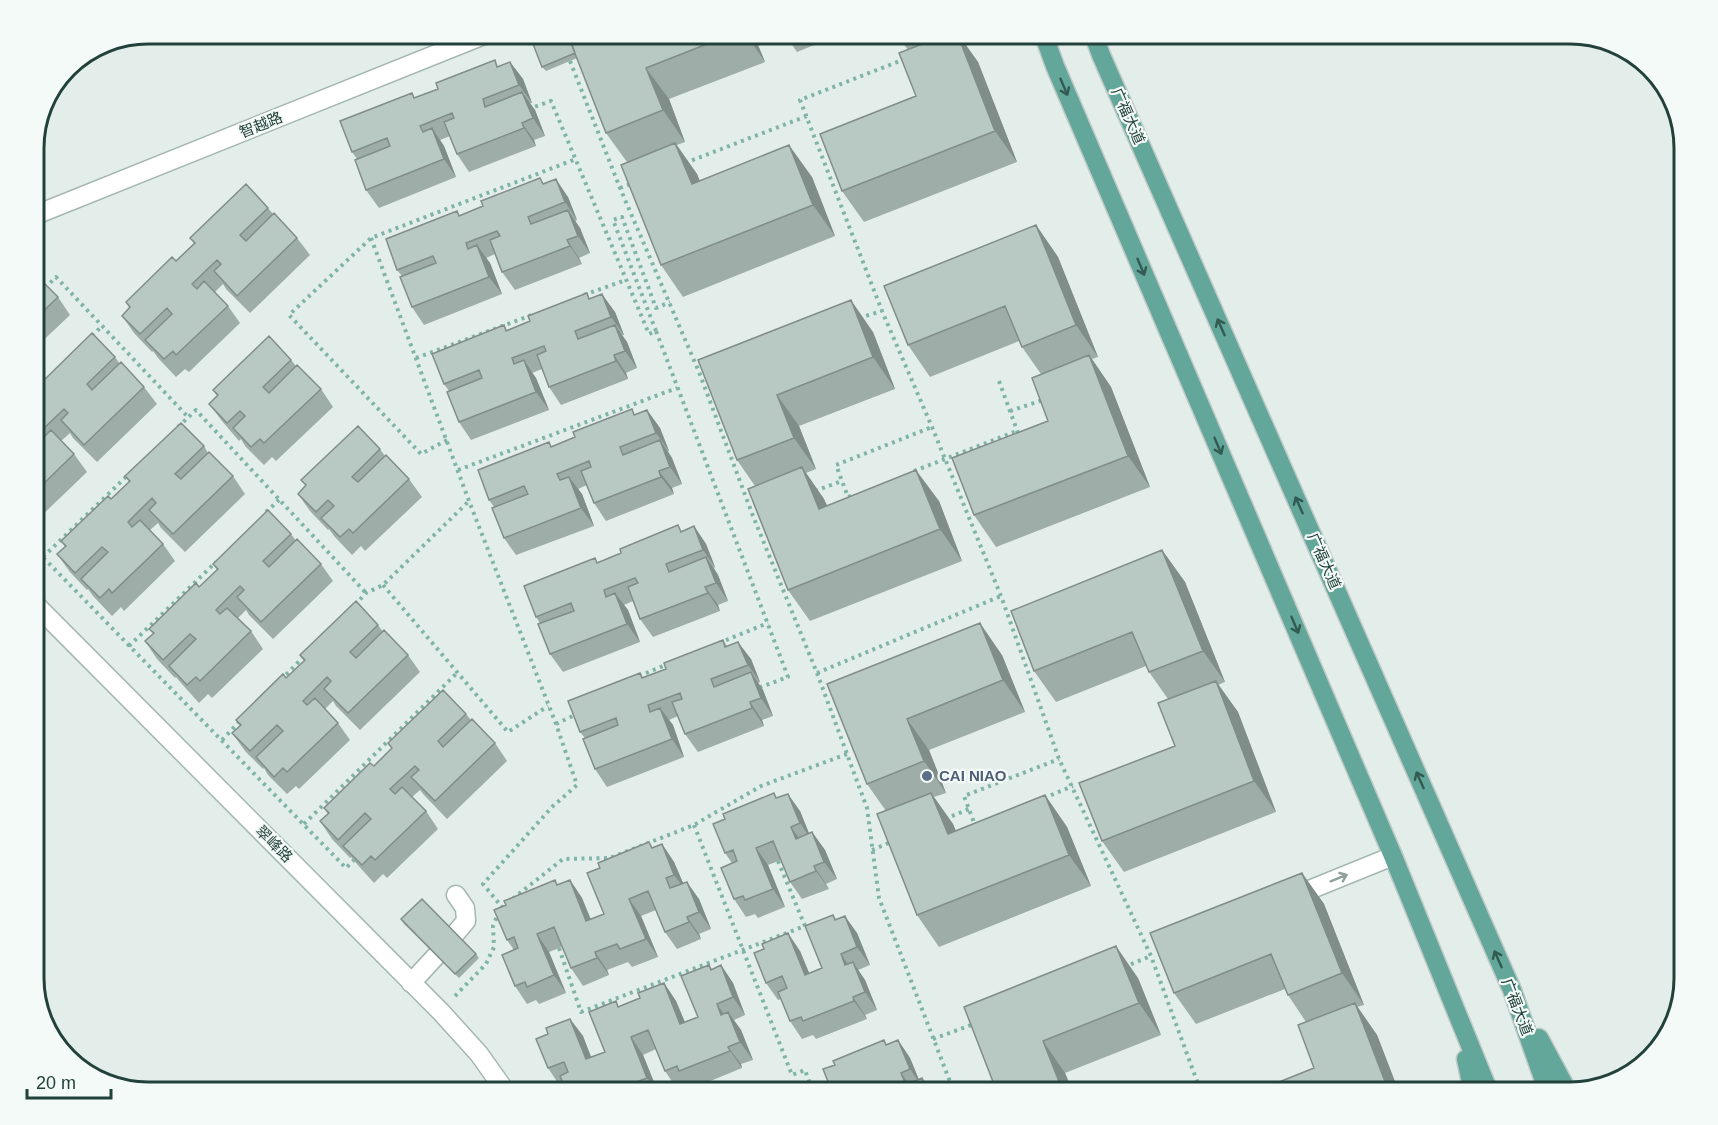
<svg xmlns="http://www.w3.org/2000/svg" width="1718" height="1125" viewBox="0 0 1718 1125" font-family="Arial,'Noto Sans SC',sans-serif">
	<rect width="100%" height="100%" fill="#e3eeea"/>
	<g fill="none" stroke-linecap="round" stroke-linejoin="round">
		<!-- minor casing -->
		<g stroke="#a5b7b2" stroke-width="21">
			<path id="minor" d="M33,216L489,33
				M33,602L441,1012L479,1054L506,1092
				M1292,897L1393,856
				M455,934L466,921L465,908L456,895
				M411,983L436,956"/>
		</g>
		<!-- major casing -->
		<g stroke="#c1cac8" stroke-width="21">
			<path id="major" d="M1043,33L1055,66L1393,856L1489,1092
				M1093,33L1101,55L1512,990L1548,1092
				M1539,1038L1568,1092
				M1466,1059L1473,1092"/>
		</g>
		<!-- path -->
		<path stroke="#80b4a8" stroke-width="4" stroke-dasharray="3 4.5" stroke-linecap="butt" d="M905,59L800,100L882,311L932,427L1001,596L1059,759L1151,956L1201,1092
			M570,61L620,188L699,372L753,516L817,673L867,808L879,898L954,1092
			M528,109L551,101L649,334L656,331L788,677L758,688
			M685,163L807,116
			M620,188L633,183
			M371,238L469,501L556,724L577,785L552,807L483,884L502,907
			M45,288L56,277L188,417
			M584,295L626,280
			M859,318L882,311
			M656,331L613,220L622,217L656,308L670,302
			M92,336L102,326
			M416,358L532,315
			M999,381L1018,433
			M33,393L41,385
			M1010,411L1043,400
			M178,427L196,410L366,593
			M447,440L421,454L289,315L371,238L576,159
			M458,470L677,388
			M914,471L1017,431
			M815,491L842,481
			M851,496L848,497L836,465L932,427
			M266,512L279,500
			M33,547L346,868L355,859
			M43,557L129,474
			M383,585L508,732L548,706
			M355,605L366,593L383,585L469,501
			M719,643L768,623
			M129,646L216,562
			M817,673L1001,596
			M639,676L668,664
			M281,680L305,655
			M556,724L577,714
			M222,740L240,721
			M1044,798L1073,786
			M945,819L969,809
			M304,824L458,672
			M978,824L975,825L964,796L1059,759
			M694,825L792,1075L805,1070L813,1092
			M872,850L891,842
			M501,908L563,859L610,858L694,825L761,786L847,754
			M559,948L581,1012L805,926L778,861
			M1124,967L1151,956
			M455,996L486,964L494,947L493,926L498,914
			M933,1039L974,1024"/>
		<!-- minor -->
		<use href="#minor" stroke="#fff" stroke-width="18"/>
		<!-- major -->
		<use href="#major" stroke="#63a79a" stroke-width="18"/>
	</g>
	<!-- wall -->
	<path fill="#9eada8" d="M559,33H753L765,62L669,99L685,142L677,145L697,174L700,181L812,177L835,236L683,297L661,265L627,162L606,133L577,58L546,71L542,67Z
		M784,33H844L797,52Z
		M896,33H963L959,35L978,62L1017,162L864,222L842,191L916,96L908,50Z
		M510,62L523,79L532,103H530L535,110L545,136L534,140L536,146L469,172L457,154L450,136L440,140L444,146L456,177L379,208L366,190L357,159L352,152L415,98Z
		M544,184L568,197L577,220L575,221L580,228L590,253L579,258L582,264L515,290L502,272L495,254L486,258L490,263L502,294L424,325L412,307L402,276L397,270L460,215Z
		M268,208L273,214L297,238L310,255L250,313L226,289L223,284L215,292L228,306L240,323L189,372L185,369L176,377L158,358L153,351L152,352L134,333L122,316L130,308L126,302L176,261L194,243L190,238Z
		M1036,225L1058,257L1098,357L1092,359L1111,387L1150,487L996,547L974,515L1048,421L1041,374L1022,347L1019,341L930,377L908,345Z
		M33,274L58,297L70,315L33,350Z
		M591,299L615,312L624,335H622L627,342L637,368L626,373L628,379L561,405L549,387L542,369L532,373L536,378L549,410L471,440L459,422L449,391L444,384L504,325L507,330Z
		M873,332L895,389L799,426L816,469L806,473L824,499L827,505L939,501L962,561L810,621L788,590L755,486L737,460L698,360Z
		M115,357L120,364L144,387L157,404L97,462L73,438L70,433L61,441L74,454L87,472L36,521L33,519V400L41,393L37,387Z
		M291,360L296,366L321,389L333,407L276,461L272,457L264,465L245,446L241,439L239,441L222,421L209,404L217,396L213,390Z
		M647,410L660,428L669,451H668L672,458L682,484L672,488L674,494L606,521L594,503L587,485L578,489L582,494L594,526L516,555L504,538L494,507L489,500L552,446Z
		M204,446L208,453L233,476L245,494L185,552L161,528L158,523L150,530L163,544L175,561L124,611L121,607L112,616L93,596L88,589L87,590L70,572L57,554L65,547L61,541L111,499L129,482L125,476Z
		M380,449L385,456L409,479L422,497L365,551L361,546L352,555L334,536L329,529L328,530L310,511L298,494L306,486L301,480Z
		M694,526L706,544L715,567L714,568L718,575L728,601L718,605L720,611L653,637L640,619L633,601L624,605L628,610L640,642L563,672L550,654L540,623L536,617L599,562Z
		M291,534L296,541L321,564L333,581L273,639L249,615L246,610L238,618L251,631L263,649L212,698L208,694L199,703L181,683L176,677L175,678L157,659L145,641L153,634L149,629L199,587L217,570L213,564Z
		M1162,550L1185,582L1225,682L1218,685L1238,712L1276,812L1124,872L1102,841L1175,746L1168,699L1149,672L1146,666L1056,702L1034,671Z
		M378,625L383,632L408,655L420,672L360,730L336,706L333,701L325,709L338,723L350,740L299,789L296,786L287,794L268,775L264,768L263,769L245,751L232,733L240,725L236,720L286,678L304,661L300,655Z
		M723,640L727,646L751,659L760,682L758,683L763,690L773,716L762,720L764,726L698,752L685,734L678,716L669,720L673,725L684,757L607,787L595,769L585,738L580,732L643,677L666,669Z
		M1002,655L1025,712L929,750L946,793L934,797L953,824L956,831L1045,795L1067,827L1091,886L939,947L917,915L886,811L867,784L827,684Z
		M466,714L471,720L495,743L507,761L447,819L424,795L420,790L412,797L426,811L438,829L387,878L383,874L374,883L356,863L351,857L350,858L332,839L320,821L328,814L324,808L374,766L392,749L388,743Z
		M777,798L800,811L809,833L812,832L825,850L837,879L826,884L829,889L802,899L790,882L781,860L768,865L785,907L758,918L755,914L746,917L734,899L732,863L725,853Z
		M662,844L674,862L683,883L699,899L711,929L699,934L701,939L677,949L665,932L656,910L641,916L658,957L632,967L628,962L607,970L609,975L583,986L571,968L562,946L559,948L549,952L566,993L539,1004L536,1000L527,1004L515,986L514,950L507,940L506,905L570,880L582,898L591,919L604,914L653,848Z
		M1302,873L1324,904L1364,1005L1357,1007L1377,1035L1399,1092H1254L1314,1068L1306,1022L1288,995L1285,989L1196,1024L1174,993Z
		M833,915L836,919L857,933L870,965L858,970L865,980L877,1010L865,1015L867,1019L816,1039L813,1035L802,1039L790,1021L781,999L778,1000L766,983L800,951L809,973L822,968Z
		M401,919L476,954L479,958L459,978L404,924Z
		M709,965L712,969L721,965L733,983L745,1015L734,1020L741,1030L753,1060L741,1064L742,1068L691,1089L688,1084L677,1089L665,1071L656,1049L643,1055L658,1092H567L564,1085L560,1086L548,1068V1034L570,1019L583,1036L591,1058L605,1052L619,1006L640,998L664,983L676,1001L685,1022L698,1017Z
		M1138,978L1161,1035L1065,1073L1073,1092H997L964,1007Z
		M898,1040L910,1058L919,1080L932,1092H832L887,1044Z"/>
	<!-- shaded-wall -->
	<path fill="#818d88" d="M745,33H753L765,62Z
		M957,33L978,62L1017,162L995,131Z
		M510,62L523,79L532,103L519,85Z
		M646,68L669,99L685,142L663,110Z
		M522,92L535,110L545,136L533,118Z
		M522,123L534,140L536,146L524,128Z
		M432,128L444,146L456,177L444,159Z
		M675,143L697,174L714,216L692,184Z
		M789,145L812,177L835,236L813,205Z
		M556,179L568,197L577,220L565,202Z
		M568,210L580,228L590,253L578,236Z
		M1036,225L1058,257L1098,357L1076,325Z
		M567,240L579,258L582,264L570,246Z
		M477,245L490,263L502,294L489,277Z
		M602,294L615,312L624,335L611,317Z
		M851,300L873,332L895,389L873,357Z
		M615,325L627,342L637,368L625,351Z
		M614,355L626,373L628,379L616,361Z
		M1089,355L1111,387L1150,487L1128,456Z
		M524,360L536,378L549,410L536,392Z
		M777,395L799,426L816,469L794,438Z
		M647,410L660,428L669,451L656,433Z
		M660,440L672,458L682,484L670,467Z
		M802,467L824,499L841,540L819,509Z
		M916,470L939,501L962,561L940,529Z
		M659,471L672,488L674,494L661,477Z
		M569,477L582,494L594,526L581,508Z
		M694,526L706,544L715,567L703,550Z
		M1162,550L1185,582L1225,682L1203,651Z
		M706,557L718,575L728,601L716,583Z
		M705,587L718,605L720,611L708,593Z
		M615,593L628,610L640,642L627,624Z
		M980,623L1002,655L1025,712L1003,680Z
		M738,642L751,659L760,682L748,665Z
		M751,672L763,690L773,716L761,698Z
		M1216,681L1238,712L1276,812L1254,781Z
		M750,702L762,720L764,726L752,708Z
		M660,708L673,725L684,757L672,739Z
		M907,719L929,750L946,793L924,761Z
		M931,793L953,824L970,866L948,834Z
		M788,794L800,811L812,841L800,823Z
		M1045,795L1067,827L1091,886L1069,855Z
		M791,827L804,845L796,839Z
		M812,832L825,850L837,879L824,862Z
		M662,844L674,862L687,892L674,875Z
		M756,848L768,865L785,907L773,889Z
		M814,866L826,884L829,889L816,871Z
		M1302,873L1324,904L1364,1005L1342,973Z
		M570,880L582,898L598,939L586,921Z
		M687,882L699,899L711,929L699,912Z
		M629,899L641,916L658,957L646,939Z
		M845,916L857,933L870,965L857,947Z
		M687,917L699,934L701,939L689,922Z
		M788,933L800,951L817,992L805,975Z
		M537,934L549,952L566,993L554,975Z
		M1116,946L1138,978L1161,1035L1139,1003Z
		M595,952L607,970L609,975L597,958Z
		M841,954L853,972L845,965Z
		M853,962L865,980L877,1010L865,992Z
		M721,965L733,983L745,1015L733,997Z
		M664,983L676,1001L693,1042L680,1024Z
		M853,997L865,1015L867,1019L854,1001Z
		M1355,1003L1377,1035L1399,1092H1389Z
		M717,1004L729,1022L721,1015Z
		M728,1012L741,1030L753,1060L740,1042Z
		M570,1019L583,1036L599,1077L586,1059Z
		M631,1037L643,1055L658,1092H657L647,1078Z
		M898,1040L910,1058L922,1087L910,1069Z
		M1043,1041L1065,1073L1073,1092H1066L1060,1084Z
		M728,1047L741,1064L742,1068L730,1051Z
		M901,1073L914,1091L906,1085Z
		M922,1078L932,1092H928Z"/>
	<!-- building -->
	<path fill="#b8c9c3" stroke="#818d88" stroke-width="1.5" d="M559,33H568L575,53L542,67L533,44Z
		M567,33H735L646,68L663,110L606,133Z
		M951,33H957L995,131L842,191L820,134L916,96L899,53Z
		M495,60L497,67L510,62L519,85L483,99L485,107L522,92L533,118L522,123L524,128L457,154L444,122L454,118L452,113L420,126L423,132L432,128L444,159L366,190L355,160L390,146L387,138L352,152L340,121L412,93L414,98L438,89L436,83Z
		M675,143L692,184L789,145L813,205L661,265L621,165Z
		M540,178L543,184L556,179L565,202L528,217L531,224L568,210L578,236L567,240L570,246L502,272L490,240L500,236L497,231L466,243L468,249L477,245L489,277L412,307L400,277L436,263L433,256L397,270L386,239L457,211L459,216L483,206L481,201Z
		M246,184L268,208L240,235L246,241L274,213L297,238L237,296L214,271L221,264L217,260L192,284L197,289L204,281L228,306L176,355L173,351L164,359L145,340L172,314L167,308L140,334L122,316L130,307L126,302L172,257L176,261L195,243L190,238Z
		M1036,225L1076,325L1022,347L1005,306L908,345L884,286Z
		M34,273L58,297L33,321V274Z
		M587,293L589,299L602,294L611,317L575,331L578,339L615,325L625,351L614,355L616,361L549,387L537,355L546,351L544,346L512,358L514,364L524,360L536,392L459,422L447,392L482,378L479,370L444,384L432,354L504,325L506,331L530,321L528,316Z
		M851,300L873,357L777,395L794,438L737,460L698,360Z
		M92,333L115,357L87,384L92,390L121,362L144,387L84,445L61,420L68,413L64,409L39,433L44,437L51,430L74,454L33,494V400L42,392L37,387Z
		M269,336L291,360L263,387L269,393L297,365L321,389L264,443L260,439L251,447L233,428L245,416L240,411L227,423L209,404L218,395L213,390Z
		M1089,355L1128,456L974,515L952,458L1048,421L1032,378Z
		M632,409L634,415L647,410L656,433L620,447L623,455L660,440L670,467L659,471L661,477L594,503L581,471L591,467L589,461L557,474L560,480L569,477L581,508L504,538L492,508L528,494L524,486L489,500L478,470L549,442L551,447L575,437L573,432Z
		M181,423L204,446L175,474L181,479L209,452L233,476L173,534L149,510L156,503L152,498L128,522L132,527L140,520L163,544L112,593L109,589L100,598L81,579L108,552L102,547L75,573L57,554L66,546L61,541L108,496L111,499L130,481L125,476Z
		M358,426L380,449L352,477L358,482L386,455L409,479L353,533L349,529L340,537L321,518L334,506L328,500L316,512L298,494L306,485L301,480Z
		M802,467L819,509L916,470L940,529L788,590L748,489Z
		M268,510L291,534L263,561L269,567L297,539L321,564L261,622L237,597L244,590L240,586L216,610L220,614L227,608L251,631L200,681L196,677L187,685L169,666L196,639L190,634L163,660L145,641L154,633L149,629L196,583L199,587L218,569L213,564Z
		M678,525L681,532L694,526L703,550L666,564L669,572L706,557L716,583L705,587L708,593L640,619L628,587L638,583L635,578L604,590L606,597L615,593L627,624L550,654L538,624L574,611L571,603L536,617L524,586L595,558L597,563L621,553L620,549Z
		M1162,550L1203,651L1149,672L1132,632L1034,671L1011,611Z
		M356,601L378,625L350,652L356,658L384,630L408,655L348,713L324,689L331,681L327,677L303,701L307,705L315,698L338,723L287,772L283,768L274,777L256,757L283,731L277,725L250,751L232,733L241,725L236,720L283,674L286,678L305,660L300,655Z
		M980,623L1003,680L907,719L924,761L867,784L827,684Z
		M723,640L725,647L738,642L748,665L711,679L714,687L751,672L761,698L750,702L752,708L685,734L672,702L682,699L680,693L648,705L650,712L660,708L672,739L595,769L583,739L618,725L616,718L580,732L568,701L640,673L642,678L666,669L664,663Z
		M1216,681L1254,781L1102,841L1079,783L1175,746L1158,703Z
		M443,690L466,714L438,741L443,747L472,719L495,743L435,801L411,777L419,770L415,766L390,789L395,794L402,787L426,811L375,860L371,856L362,865L343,846L371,819L365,813L338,840L320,821L329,813L324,808L370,763L374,766L392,748L388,743Z
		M774,793L776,798L788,794L800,823L791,827L796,839L812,832L824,862L814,866L816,871L790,882L773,841L756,848L773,889L745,900L743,896L734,899L721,868L737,861L733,850L725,853L713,824L725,819L723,814Z
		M931,793L948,834L1045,795L1069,855L917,915L877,814Z
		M649,842L652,848L662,844L674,875L666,878L670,888L687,882L699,912L687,917L689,922L665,932L648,891L629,899L646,939L620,949L617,944L595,952L597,958L571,968L554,927L547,930L537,934L554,975L527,987L525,982L515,986L502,955L518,948L514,937L507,940L494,910L506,905L504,901L555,880L557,885L570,880L586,921L604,914L587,873L600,868L598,863Z
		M1302,873L1342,973L1288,995L1271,954L1174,993L1150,933Z
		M422,899L476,954L455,974L401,919Z
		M833,915L835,920L845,916L857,947L841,954L845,965L853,962L865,992L853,997L854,1001L803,1021L801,1017L790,1021L778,992L787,988L782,976L766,983L754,953L764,949L762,944L788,933L805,975L822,968L805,926Z
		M1116,946L1139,1003L1043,1041L1060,1084L1039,1092H997L964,1007Z
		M709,965L711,970L721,965L733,997L717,1004L721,1015L728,1012L740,1042L728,1047L730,1051L679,1071L677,1066L665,1071L648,1030L631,1037L647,1078L634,1083L636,1088L625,1092H567L560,1076L568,1072L564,1062L548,1068L536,1039L548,1034L546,1028L570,1019L586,1059L605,1052L589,1012L616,1001L618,1007L640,998L638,993L664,983L680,1024L698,1017L681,976Z
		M1355,1003L1389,1092H1254L1314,1068L1298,1025Z
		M884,1040L886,1045L898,1040L910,1069L901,1073L906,1085L922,1078L928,1092H886L883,1087L871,1092H832L823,1069L835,1065L833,1061Z
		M761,1087L763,1092H749Z
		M773,1088L775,1092H765Z"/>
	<!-- one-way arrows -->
	<defs><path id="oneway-shaft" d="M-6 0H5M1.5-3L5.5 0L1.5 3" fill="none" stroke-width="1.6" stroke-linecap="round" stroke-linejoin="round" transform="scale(1.5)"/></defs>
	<g stroke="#325a52">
		<use href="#oneway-shaft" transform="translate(1064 87) rotate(67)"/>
		<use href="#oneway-shaft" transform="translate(1141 267) rotate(67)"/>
		<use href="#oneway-shaft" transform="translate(1221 327) rotate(-114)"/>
		<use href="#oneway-shaft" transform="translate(1218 446) rotate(67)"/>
		<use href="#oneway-shaft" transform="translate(1299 505) rotate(-114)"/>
		<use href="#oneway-shaft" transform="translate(1295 625) rotate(67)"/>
		<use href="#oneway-shaft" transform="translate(1420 780) rotate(-114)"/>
		<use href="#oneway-shaft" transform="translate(1498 959) rotate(-114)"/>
	</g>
	<use stroke="#90a09c" href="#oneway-shaft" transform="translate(1339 878) rotate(-22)"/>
	<!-- markers -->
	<circle fill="#5c6f8a" stroke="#f4faf7" stroke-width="2" cx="927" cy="776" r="6"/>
	<g text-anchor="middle" stroke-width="4.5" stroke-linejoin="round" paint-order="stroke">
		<!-- street labels -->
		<g font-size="15" fill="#21413a" stroke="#f4faf7">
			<text transform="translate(1128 116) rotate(66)" y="5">广福大道</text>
			<text transform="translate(261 125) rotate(-22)" y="5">智越路</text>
			<text transform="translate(1324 561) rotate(66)" y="5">广福大道</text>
			<text transform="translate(274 844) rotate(45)" y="5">翠峰路</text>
			<text transform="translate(1517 1007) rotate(69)" y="5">广福大道</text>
		</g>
		<!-- service labels -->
		<g font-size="15" font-weight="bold" fill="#4e5e75" stroke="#f4faf7" text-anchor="start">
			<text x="939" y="781">CAI NIAO</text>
		</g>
	</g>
	<!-- crop -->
	<path d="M0 0H1718V1125H0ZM148 44H1570A104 104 0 0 1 1674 148V978A104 104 0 0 1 1570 1082H148A104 104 0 0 1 44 978V148A104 104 0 0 1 148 44Z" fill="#f4faf7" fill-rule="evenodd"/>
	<path fill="none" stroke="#21413a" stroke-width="3" d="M148 44H1570A104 104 0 0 1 1674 148V978A104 104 0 0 1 1570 1082H148A104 104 0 0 1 44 978V148A104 104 0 0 1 148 44Z"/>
	<!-- scale -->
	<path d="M27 1089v9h84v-9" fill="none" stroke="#21413a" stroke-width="3"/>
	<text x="36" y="1089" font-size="18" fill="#21413a" stroke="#f4faf7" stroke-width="4.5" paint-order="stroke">20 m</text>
</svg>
